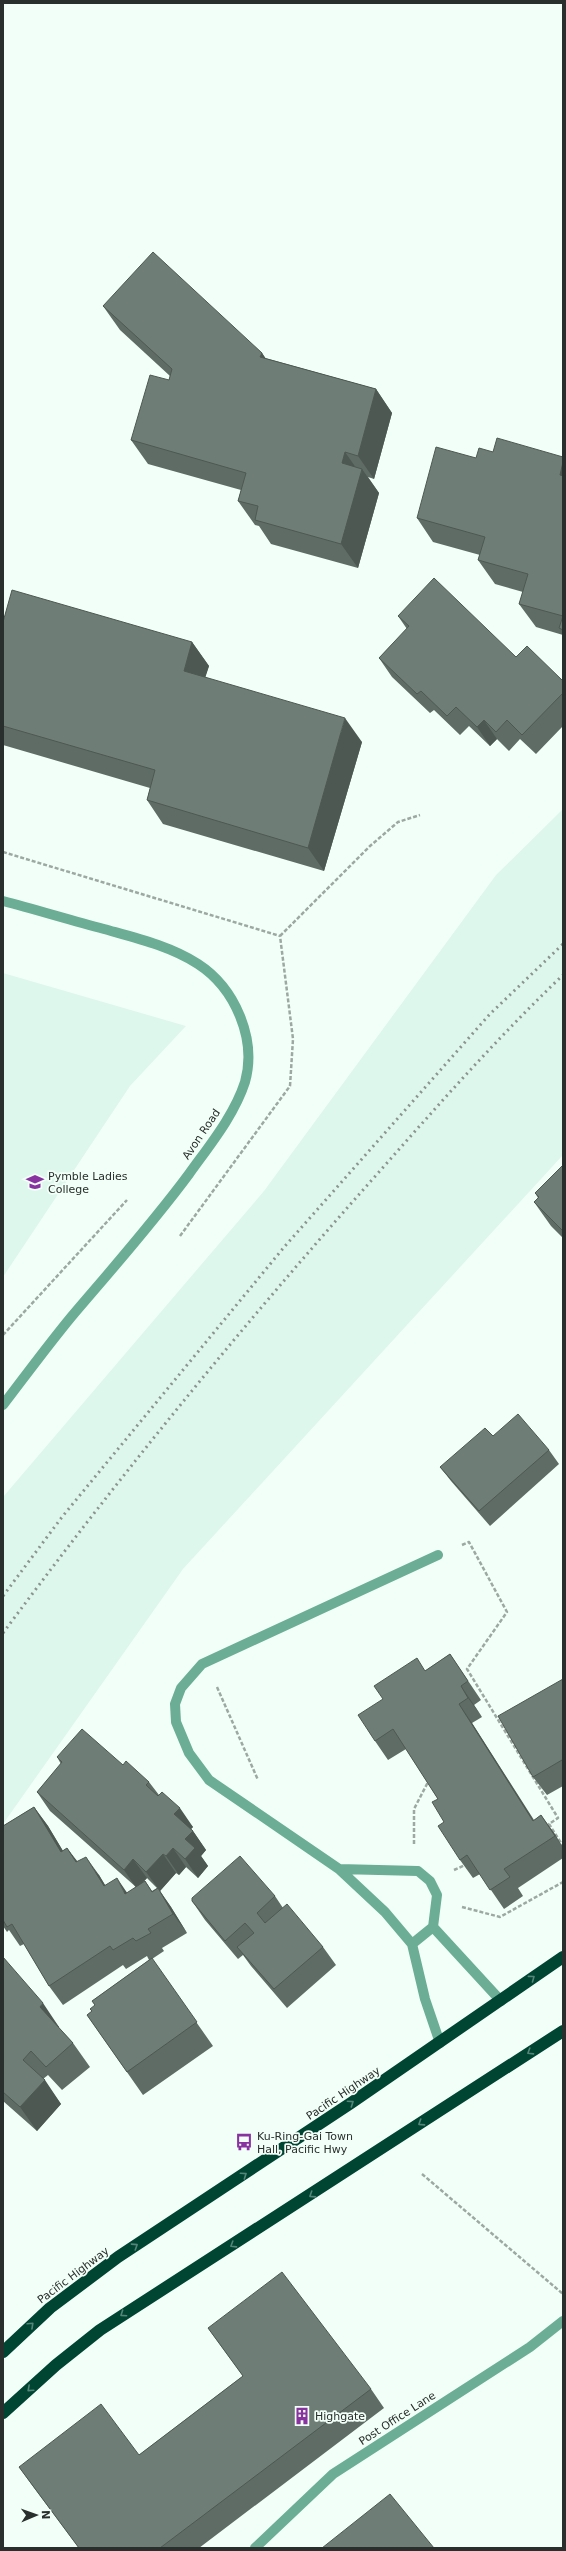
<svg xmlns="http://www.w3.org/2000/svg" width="566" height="2551" viewBox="0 0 566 2551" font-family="'DejaVu Sans',sans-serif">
	<rect width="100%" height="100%" fill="#f2fff9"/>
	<!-- built -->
	<path fill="#def7ec" d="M563,809V1155L183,1569L3,1824V1497L264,1191L496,875Z
		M3,973L186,1026L130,1086L3,1277Z"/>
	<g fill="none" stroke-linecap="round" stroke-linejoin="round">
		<!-- path -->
		<path stroke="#9da8a3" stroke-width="2.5" stroke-dasharray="4 2" stroke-linecap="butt" d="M3,852L280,936
			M280,936L370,846L398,822L420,815
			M180,1236L290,1086L293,1039L280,936
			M3,1335L127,1200
			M462,1545L469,1542L507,1612L467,1669L558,1818L549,1824L563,1846
			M217,1687L258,1780
			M414,1844V1809L428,1782
			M454,1870L465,1865
			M462,1907L500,1917L563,1882
			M422,2174L563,2294"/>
		<!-- lane -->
		<path stroke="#6bae95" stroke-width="10" d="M438,1555L202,1664L181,1688L175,1704L176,1722L189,1753L209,1780L339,1869L385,1912L412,1944L425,1999L440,2043
			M339,1869L418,1871L430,1881L437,1895L433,1927L501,2001
			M412,1944L433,1927
			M255,2548L333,2474L530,2347L563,2321"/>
		<!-- street -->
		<path stroke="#6bae95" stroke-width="10" d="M3,901C37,910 70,920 104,929C136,938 170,946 198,964C235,988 257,1039 245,1082C234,1116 209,1146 189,1174C152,1224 112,1269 72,1316C48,1345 26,1375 3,1405"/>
		<!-- highway -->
		<path stroke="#004432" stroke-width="12" d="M3,2352L50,2308L118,2257L351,2103L563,1957
			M3,2413L56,2365L100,2330L563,2031"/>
		<!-- rail -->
		<path stroke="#8b9490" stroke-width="3" stroke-dasharray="2 4" stroke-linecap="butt" d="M3,1596L62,1517L285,1246L490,1014L563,944
			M3,1633C121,1474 247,1320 379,1172C439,1104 498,1037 563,975"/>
	</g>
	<!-- wall -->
	<path fill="#5f6c66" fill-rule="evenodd" d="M103,306L262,353L265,358L376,389L392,413L374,479L368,477L379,493L358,568L271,544L259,526L255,525L238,501L241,490L148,464L131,440L169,380L170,376L120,330Z
		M493,452L563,457V635L536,627L519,604L523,592L495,584L478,560L480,555L433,542L417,518L476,458Z
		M398,616L516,657L563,681V726L536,754L520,739L509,751L497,739L490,746L469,726L460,735L434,710L430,713L392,677L379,658L407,629Z
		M3,622L192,642L209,666L205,677L362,742L324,871L163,824L147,800L150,788L3,745Z
		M563,1165V1238L551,1226L534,1202L538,1198L535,1193Z
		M493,1436L549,1450L559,1464L490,1526L451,1481L440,1467Z
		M450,1654L481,1700L474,1705L482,1717L472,1723L534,1820L541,1815L563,1847V1858L518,1888L523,1896L504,1909L480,1874L473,1878L460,1860L444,1822L438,1799L406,1749L388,1760L375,1741L383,1699Z
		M563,1679V1786L547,1795L533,1777Z
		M57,1757L123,1765L149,1782L159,1795L193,1827L191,1829L193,1831L206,1850L201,1856L208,1866L198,1878L186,1867L179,1875L176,1873L160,1891L159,1890L171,1907L187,1933L162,1948L164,1951L152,1959L213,2046L143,2095L87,2015L92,2011L95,2005L92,2001L149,1960L147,1956L126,1969L123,1965L63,2005L49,1986L24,1944L20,1946L9,1930L7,1932L3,1926V1826L34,1807L48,1826L63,1851L67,1848L77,1862L99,1875L105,1885L127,1893L136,1887L50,1811L37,1792L61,1764ZM147,1878L157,1888L152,1891L145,1881L141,1884Z
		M275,1896L283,1908L323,1947L336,1965L287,2008L251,1966L243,1955L238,1959L205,1920L192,1901Z
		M3,1957L59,2027V2028L73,2043L90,2067L62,2090L48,2075L43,2079L61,2104L37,2131L3,2101Z
		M208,2328L371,2389L384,2408L199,2548H79L32,2485L19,2467L139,2455L243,2376Z"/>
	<!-- shaded-wall -->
	<path fill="#4e5853" d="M262,353L278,376L260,357Z
		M376,389L392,413L374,479L358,456Z
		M345,452L361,475L362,469L379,493L358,568L341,544L342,463Z
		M563,462V480L560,475Z
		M192,642L209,666L200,694L184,671Z
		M345,718L362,742L324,871L308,848Z
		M484,720L497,739L490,746L477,727Z
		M461,1686L474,1705L482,1717L468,1698Z
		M459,1704L472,1723L546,1840L533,1821Z
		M34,1807L48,1826L75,1871L61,1852Z
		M180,1808L193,1827L187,1833L174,1814Z
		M541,1815L555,1834L563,1848Z
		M193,1831L206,1850L201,1856L208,1866L198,1878L185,1859V1839Z
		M67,1848L81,1866L76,1862Z
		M173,1848L186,1867L179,1875L166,1856Z
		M163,1854L176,1873L160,1891L146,1872Z
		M86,1857L99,1875L117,1905L104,1886Z
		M133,1859L147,1878L137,1889L124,1870Z
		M117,1878L130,1897L125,1894Z
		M158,1888L171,1907L187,1933L173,1914Z
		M43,2003L59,2027L56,2031L40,2007Z
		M45,2080L61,2104L37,2131L20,2107Z"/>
	<!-- building -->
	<path fill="#6f7d77" stroke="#4e5853" d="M153,252L262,353L260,357L376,389L358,456L345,452L342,463L362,469L341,544L255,520L258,506L238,501L246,473L131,440L150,375L169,380L172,369L103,306Z
		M497,438L563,457V462L560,475L563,476V630L559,628L563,616L519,604L528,574L478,560L485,537L417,518L436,447L476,458L479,448L493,452Z
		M434,578L516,657L527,646L563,681V693L522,735L507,720L496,732L484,720L477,727L456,707L447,716L421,691L417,694L379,658L409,626L398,616Z
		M12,590L192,642L184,671L345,718L308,848L147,800L155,770L3,726V622Z
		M563,1165V1231L534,1202L539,1197L535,1193Z
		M518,1414L549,1450L479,1511L440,1467L485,1428L493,1436Z
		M450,1654L468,1681L461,1686L468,1698L459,1704L533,1821L541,1815L555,1836L504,1869L510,1877L490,1890L467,1855L460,1860L438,1826L444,1822L432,1802L438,1799L393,1729L375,1741L358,1715L383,1699L374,1686L417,1658L425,1671Z
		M563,1679V1763L562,1760L533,1777L498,1716Z
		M82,1729L123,1765L126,1761L149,1782L146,1785L158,1796L162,1792L180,1808L174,1814L193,1831L185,1839L195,1848L185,1859L173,1848L166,1856L163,1854L146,1872L133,1859L124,1870L37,1792L62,1762L57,1757Z
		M34,1807L61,1852L67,1848L76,1862L86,1857L104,1886L117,1878L125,1894L145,1881L152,1892L158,1888L173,1914L148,1929L151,1933L136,1941L133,1938L113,1950L110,1946L49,1986L12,1924L7,1927L3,1920V1826Z
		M240,1856L275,1896L257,1913L265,1923L287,1904L323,1947L274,1989L237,1947L254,1933L245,1923L225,1941L192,1901V1898Z
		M3,1957L43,2003L40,2007L73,2043L46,2067L31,2051L23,2060L45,2080L20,2107L3,2092Z
		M152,1958L197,2022L127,2072L87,2015L92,2011L90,2009L95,2005L92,2001Z
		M282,2272L371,2389L160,2548H79L19,2467L101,2404L139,2455L243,2376L208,2328Z
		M390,2494L434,2548H322Z"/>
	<!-- one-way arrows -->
	<defs><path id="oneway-chevron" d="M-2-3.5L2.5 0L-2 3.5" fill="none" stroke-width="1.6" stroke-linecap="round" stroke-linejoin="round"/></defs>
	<g stroke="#558578">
		<use href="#oneway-chevron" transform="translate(532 1978) rotate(-36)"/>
		<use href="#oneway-chevron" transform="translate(530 2052) rotate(148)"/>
		<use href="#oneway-chevron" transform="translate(351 2103) rotate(-34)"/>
		<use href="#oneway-chevron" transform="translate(421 2123) rotate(147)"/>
		<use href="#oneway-chevron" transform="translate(244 2175) rotate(-34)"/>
		<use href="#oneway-chevron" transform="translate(312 2195) rotate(147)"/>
		<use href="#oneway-chevron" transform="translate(233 2245) rotate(148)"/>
		<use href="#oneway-chevron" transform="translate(135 2246) rotate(-33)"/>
		<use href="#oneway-chevron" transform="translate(123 2314) rotate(146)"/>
		<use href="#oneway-chevron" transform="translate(31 2325) rotate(-43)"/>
		<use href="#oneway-chevron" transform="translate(30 2389) rotate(138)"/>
	</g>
	<!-- icons -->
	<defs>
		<g id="school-bare" transform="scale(1.38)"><path d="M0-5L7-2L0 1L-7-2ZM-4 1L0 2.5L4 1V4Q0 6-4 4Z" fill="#8933a1" stroke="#f2fff9" stroke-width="2.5" paint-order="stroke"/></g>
		<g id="bus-bare" transform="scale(1.38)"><path d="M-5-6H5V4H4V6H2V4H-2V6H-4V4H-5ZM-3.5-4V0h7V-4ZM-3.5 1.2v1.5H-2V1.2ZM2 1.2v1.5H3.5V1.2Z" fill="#8933a1" stroke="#f2fff9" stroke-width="2.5" paint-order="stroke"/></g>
		<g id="building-bare" transform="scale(1.38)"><path d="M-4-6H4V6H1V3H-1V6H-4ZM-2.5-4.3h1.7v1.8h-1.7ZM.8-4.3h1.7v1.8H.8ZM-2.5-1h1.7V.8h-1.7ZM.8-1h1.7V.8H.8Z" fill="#8933a1" stroke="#f2fff9" stroke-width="2.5" paint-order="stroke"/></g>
	</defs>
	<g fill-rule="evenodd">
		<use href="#school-bare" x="35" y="1182"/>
		<use href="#bus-bare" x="244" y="2142"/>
		<use href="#building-bare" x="302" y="2416"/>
	</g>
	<g text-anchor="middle" stroke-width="3.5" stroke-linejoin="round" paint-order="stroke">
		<!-- street labels -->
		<g font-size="11" fill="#292f2c" stroke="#f2fff9">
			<text transform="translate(201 1134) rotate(-56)" y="4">Avon Road</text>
			<text transform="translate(343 2093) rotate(-34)" y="4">Pacific Highway</text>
			<text transform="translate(73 2275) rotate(-37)" y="4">Pacific Highway</text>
			<text transform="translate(397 2418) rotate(-33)" y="4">Post Office Lane</text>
		</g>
		<!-- poi labels -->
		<g font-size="11" fill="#292f2c" stroke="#f2fff9" text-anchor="start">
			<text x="48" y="1180">Pymble Ladies<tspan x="48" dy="13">College</tspan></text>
			<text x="257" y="2140">Ku-Ring-Gai Town<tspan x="257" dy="13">Hall, Pacific Hwy</tspan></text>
			<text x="315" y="2420">Highgate</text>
		</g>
	</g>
	<!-- border -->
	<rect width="566" height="2551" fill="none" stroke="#292f2c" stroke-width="8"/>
	<!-- north arrow -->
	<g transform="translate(36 2515) rotate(88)" stroke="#f2fff9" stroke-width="3" paint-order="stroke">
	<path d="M0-3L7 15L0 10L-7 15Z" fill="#292f2c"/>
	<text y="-6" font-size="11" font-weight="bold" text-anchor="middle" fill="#292f2c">N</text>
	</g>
</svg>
